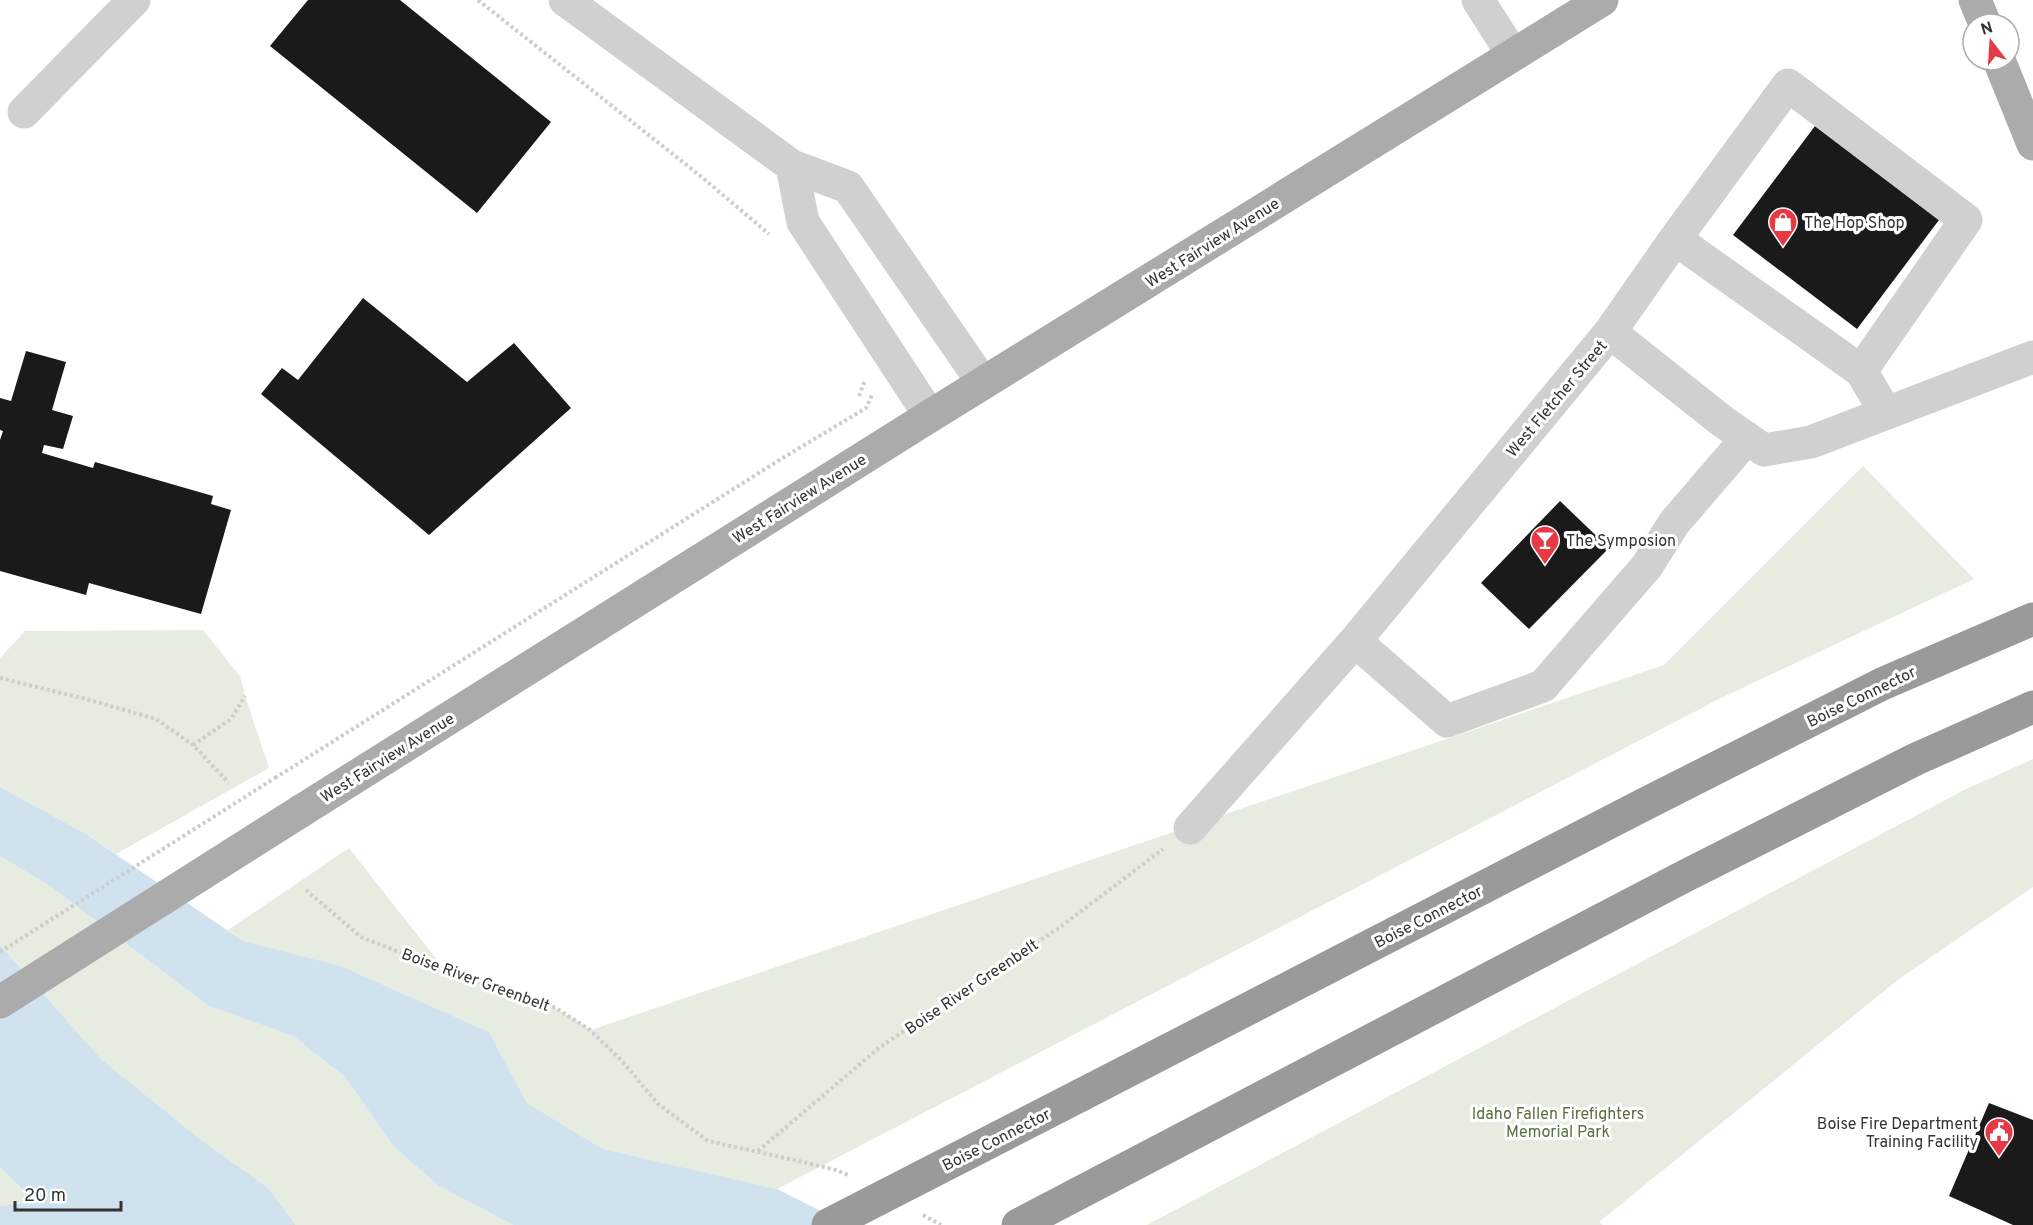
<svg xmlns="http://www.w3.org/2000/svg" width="2033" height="1225" viewBox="0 0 2033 1225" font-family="Overpass,sans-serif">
	<rect width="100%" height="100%" fill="#fff"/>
	<!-- green -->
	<path fill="#e6ecdf" d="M1863,466L1974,579L1721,698L777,1189L603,1149L527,1103L489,1032L341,966L243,941L228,930L349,848L445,970L556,1008L591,1030L1664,665Z
		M203,630L240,676L245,696L269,768L116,854L86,834L0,787V658L25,631Z
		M2033,759V887L1899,979L1599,1222L1603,1225H1147L1964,790Z
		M0,856L50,886L209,1006L293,1036L345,1077L394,1147L439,1186L513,1225H296L268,1188L196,1136L101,1059L0,945Z
		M0,1167L35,1203L0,1206Z"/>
	<!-- water -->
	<path fill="#cfe2ee" d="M0,787L86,834L243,941L341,966L489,1032L527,1103L603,1149L777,1189L849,1225H513L439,1186L394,1147L345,1077L293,1036L209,1006L50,886L0,856Z
		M0,945L101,1059L196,1136L268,1188L296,1225H0V1206L35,1202L0,1167Z"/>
	<!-- building -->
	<path fill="#1a1a1a" d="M308,0H400L551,122L477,213L270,46Z
		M1815,126L1939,220L1857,329L1733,235Z
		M363,298L467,382L514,343L571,408L429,535L261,394L282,368L298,380Z
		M26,351L66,362L52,410L73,416L63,449L44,445L42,453L93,468L95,462L213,496L211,504L231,510L201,614L89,583L86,595L0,571V440L3,431L0,430V398L11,401Z
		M1560,501L1609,548L1529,629L1481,583Z
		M1989,1103L2033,1120V1225H2013L1949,1196Z"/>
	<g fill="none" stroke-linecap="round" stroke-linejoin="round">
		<!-- path -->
		<path stroke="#cdcdcd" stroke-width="4" stroke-dasharray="3 3" stroke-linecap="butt" d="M478,0L698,174L769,234
			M859,396L865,380
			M0,678L86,699L156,719L193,745L229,783
			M193,745L231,719L245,696
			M275,778L781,459L866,408L873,393
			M306,890L361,937L445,970L556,1008L590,1030L623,1062L658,1104L708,1141L799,1161L836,1170L848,1175
			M758,1151L880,1047L1063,925L1163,849
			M923,1215L941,1225"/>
		<!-- minor -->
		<path stroke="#d0d0d0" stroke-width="33" d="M565,0L792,166L848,187L983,383
			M1478,0L1513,55
			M24,112L134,0
			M792,166L803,222L930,416
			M1675,239L1861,371
			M1610,332L1675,239L1788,85L1966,220L1861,371L1886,413
			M1355,641L1447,721L1543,686L1647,566L1674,523L1747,438
			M1190,828L1355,641L1610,332L1722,421L1764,450L1811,442L2033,357"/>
		<!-- major -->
		<path stroke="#ababab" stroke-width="33" d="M1975,0L1985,24
			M1999,60L2033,144
			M301,811L930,416L1602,0"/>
		<!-- highway -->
		<path stroke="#9a9a9a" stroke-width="33" d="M1081,1095L1645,804L1882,684L2033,619
			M1018,1225L1685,876L1916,759L2033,707"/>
		<!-- path-bridge -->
		<path stroke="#cdcdcd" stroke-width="4" stroke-dasharray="3 3" stroke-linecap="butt" d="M0,952L275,778"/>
		<!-- major-bridge -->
		<path stroke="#ababab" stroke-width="33" d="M0,1002L301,811"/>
		<!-- highway-bridge -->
		<path stroke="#9a9a9a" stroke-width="33" d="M828,1225L1081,1095"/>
	</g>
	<!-- icons -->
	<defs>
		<g id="shop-pin" transform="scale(1.5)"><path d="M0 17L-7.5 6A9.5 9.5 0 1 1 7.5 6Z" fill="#e63946" stroke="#fff"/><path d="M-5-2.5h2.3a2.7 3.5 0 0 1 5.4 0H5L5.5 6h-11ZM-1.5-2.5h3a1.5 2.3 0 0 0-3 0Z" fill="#fff"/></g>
		<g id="bar-pin" transform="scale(1.5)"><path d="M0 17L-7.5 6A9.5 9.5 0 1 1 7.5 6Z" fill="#e63946" stroke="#fff"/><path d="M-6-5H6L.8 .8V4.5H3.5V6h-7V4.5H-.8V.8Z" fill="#fff"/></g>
		<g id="civic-pin" transform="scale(1.5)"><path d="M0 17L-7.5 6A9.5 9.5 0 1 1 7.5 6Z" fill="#e63946" stroke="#fff"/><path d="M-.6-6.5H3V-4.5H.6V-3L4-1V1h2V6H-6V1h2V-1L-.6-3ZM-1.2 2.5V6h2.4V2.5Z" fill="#fff"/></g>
	</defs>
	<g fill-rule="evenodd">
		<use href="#shop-pin" x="1783" y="222"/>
		<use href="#bar-pin" x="1545" y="540"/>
		<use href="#civic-pin" x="1999" y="1132"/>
	</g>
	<g text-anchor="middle" stroke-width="6" stroke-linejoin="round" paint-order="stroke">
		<!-- poi labels -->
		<g font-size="16" fill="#333" stroke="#fff" text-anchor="start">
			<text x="1804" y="228">The Hop Shop</text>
			<text x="1566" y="546">The Symposion</text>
			<text x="1978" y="1129" text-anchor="end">Boise Fire Department<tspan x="1978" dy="18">Training Facility</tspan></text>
		</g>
		<!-- street labels -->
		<g font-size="16" fill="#333" stroke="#fff">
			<text transform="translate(1212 242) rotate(-32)" y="6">West Fairview Avenue</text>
			<text transform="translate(1556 398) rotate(-50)" y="6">West Fletcher Street</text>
			<text transform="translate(799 498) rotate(-32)" y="6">West Fairview Avenue</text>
			<text transform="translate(1861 696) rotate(-26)" y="6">Boise Connector</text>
			<text transform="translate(387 757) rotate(-32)" y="6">West Fairview Avenue</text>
			<text transform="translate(1428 916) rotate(-27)" y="6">Boise Connector</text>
			<text transform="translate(476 979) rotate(20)" y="6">Boise River Greenbelt</text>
			<text transform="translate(971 986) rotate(-34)" y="6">Boise River Greenbelt</text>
			<text transform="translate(996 1139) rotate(-27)" y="6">Boise Connector</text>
		</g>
		<!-- park labels -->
		<g font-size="16" fill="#56703f" stroke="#fff">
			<text x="1558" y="1119">Idaho Fallen Firefighters<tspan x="1558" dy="18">Memorial Park</tspan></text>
		</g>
	</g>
	<!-- north arrow -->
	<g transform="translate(1991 42) rotate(343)"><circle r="28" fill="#ffffff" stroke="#adadad" stroke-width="1.5"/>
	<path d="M0-4.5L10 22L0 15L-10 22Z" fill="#e63946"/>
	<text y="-9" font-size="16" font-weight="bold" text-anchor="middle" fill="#333333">N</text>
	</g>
	<!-- scale -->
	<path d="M15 1201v9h106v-9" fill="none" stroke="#333333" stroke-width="3"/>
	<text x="24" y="1201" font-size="18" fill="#333333" stroke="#ffffff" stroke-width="4.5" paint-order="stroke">20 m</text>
</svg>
